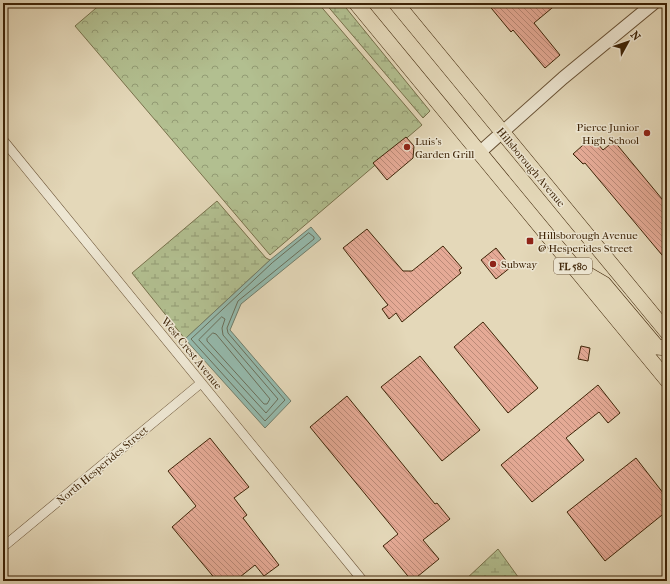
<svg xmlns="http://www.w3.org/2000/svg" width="670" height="584" viewBox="0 0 670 584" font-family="'IM FELL French Canon',serif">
	<defs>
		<pattern id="forest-crowns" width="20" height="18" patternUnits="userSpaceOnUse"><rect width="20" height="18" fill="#b2bf90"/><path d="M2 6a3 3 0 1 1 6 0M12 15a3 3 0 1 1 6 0" fill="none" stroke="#929b74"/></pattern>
		<pattern id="wetland-marsh" width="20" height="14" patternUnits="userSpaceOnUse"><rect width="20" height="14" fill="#b2bf90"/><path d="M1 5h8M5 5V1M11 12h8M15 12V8" fill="none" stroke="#929b74"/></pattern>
		<pattern id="building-back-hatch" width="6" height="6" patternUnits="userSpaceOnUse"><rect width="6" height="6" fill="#e5aa96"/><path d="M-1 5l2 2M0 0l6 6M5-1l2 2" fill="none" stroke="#bb8a78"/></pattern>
	</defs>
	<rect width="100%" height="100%" fill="#e4d8b9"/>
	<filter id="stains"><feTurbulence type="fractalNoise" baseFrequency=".005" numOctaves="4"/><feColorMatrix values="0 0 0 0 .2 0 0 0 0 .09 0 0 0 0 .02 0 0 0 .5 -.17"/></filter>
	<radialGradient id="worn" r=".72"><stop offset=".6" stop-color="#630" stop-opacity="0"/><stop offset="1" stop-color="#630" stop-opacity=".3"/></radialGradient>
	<!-- forest -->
	<path fill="url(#forest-crowns)" stroke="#78724c" d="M102,3H318L422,125L270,255L75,26Z"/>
	<!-- wetland -->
	<path fill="url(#wetland-marsh)" stroke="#78724c" d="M325,3H342L430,111L423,118Z
		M217,201L266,258L270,260L185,339L132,273Z
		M498,549L521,581H464Z"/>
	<!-- water -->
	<path fill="#95baad" stroke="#727e6b" d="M311,227L321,239L241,304L230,330L291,401L265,428L185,339L270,260Z"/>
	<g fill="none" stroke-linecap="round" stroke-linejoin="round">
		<!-- shore -->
		<path stroke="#6a6f5a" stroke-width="1" d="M309,233L314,237V239L238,301L227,328L228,333L285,400L265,421L191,339L272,263Z
			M222,317L225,319L222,328L223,335L278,399L266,413L199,340Z
			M213,333L216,334L270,399L267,404H264L207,341V339Z"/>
	</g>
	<!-- building -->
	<path fill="url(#building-back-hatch)" stroke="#3e2407" d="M487,3H558L534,23L560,55L545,68L513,30L511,32Z
		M406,137L414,146L413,158L387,180L373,163Z
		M592,137L603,150L614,141L667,205V261L585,163L583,164L573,154Z
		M367,229L403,271H412L443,246L462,268L459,270L461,273L402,322L396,313L389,319L382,309L388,305L343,248Z
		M496,248L511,267L496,279L481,260Z
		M483,322L538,388L508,413L454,347Z
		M581,346L590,348L588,361L578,359Z
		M420,356L480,430L442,461L381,387Z
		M598,385L620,413L608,423L599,412L566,438L584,460L532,502L501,465Z
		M347,396L435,504L437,503L450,519L423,540L439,559L412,581L383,546L398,534L310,427Z
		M210,438L249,487L234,498L247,515L243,518L279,565L264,576L255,565L235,581H217L172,527L196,506L168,471Z
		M636,458L667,498V511L605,561L567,512Z"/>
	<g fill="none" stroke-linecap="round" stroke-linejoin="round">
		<!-- minor casing -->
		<g stroke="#685134" stroke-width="10">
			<path id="minor" d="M3,140L363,581
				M3,547L201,383"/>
		</g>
		<!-- tertiary casing -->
		<g stroke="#685134" stroke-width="14">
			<path id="tertiary" d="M479,153L563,78L654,3"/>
		</g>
		<!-- primary casing -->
		<g stroke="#3e2407" stroke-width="16">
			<path id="primary" d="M356,3L667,380
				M396,3L667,332
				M580,270L604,284L657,347L667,348"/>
		</g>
		<!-- minor -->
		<use href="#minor" stroke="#ede6d2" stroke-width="9"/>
		<!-- tertiary -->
		<use href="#tertiary" stroke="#ede6d2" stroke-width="12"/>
		<!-- primary -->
		<use href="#primary" stroke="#e4d8b9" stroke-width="15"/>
	</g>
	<!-- markers -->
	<g fill="#8f2418" stroke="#ede6d2" stroke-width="1.5">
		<circle cx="647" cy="133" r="4"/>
		<circle cx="407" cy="147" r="4"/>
		<rect x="526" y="237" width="8" height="8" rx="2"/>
		<circle cx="493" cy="264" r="4"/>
	</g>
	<g text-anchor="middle" stroke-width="3" stroke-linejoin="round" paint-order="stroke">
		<!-- shield labels -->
		<rect fill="#ede6d2" stroke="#725e44" stroke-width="1" x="554" y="258" width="38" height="16" rx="3"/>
		<g font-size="10" font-weight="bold" fill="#3e2407">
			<text x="573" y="270">FL 580</text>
		</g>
		<!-- poi labels -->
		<g font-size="11" fill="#3e2407" stroke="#ede6d2" text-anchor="start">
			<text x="639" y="131" text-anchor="end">Pierce Junior<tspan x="639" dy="13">High School</tspan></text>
			<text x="415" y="145">Luis's<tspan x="415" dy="13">Garden Grill</tspan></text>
			<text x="538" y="239">Hillsborough Avenue<tspan x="538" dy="13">@ Hesperides Street</tspan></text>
			<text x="501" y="268">Subway</text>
		</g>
		<!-- street labels -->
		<g font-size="11" fill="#3e2407" stroke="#ede6d2">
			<text transform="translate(531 167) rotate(50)" y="4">Hillsborough Avenue</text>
			<text transform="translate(192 353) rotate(51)" y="4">West Crest Avenue</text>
			<text transform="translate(102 465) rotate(-40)" y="4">North Hesperides Street</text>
		</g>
	</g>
	<!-- margin -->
	<rect width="670" height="584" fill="none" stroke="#e4d8b9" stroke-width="16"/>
	<rect x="4" y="4" width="662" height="576" fill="none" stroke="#3e2407" stroke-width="2"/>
	<rect x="8" y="8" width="654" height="568" fill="none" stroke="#3e2407"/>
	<!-- north arrow -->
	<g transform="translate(628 42) rotate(50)" stroke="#ede6d2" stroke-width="3" paint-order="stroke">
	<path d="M0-3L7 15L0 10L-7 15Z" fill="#3e2407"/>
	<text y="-6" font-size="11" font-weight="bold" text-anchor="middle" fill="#3e2407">N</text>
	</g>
	<rect width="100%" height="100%" filter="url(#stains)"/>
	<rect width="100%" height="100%" fill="url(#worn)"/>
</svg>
